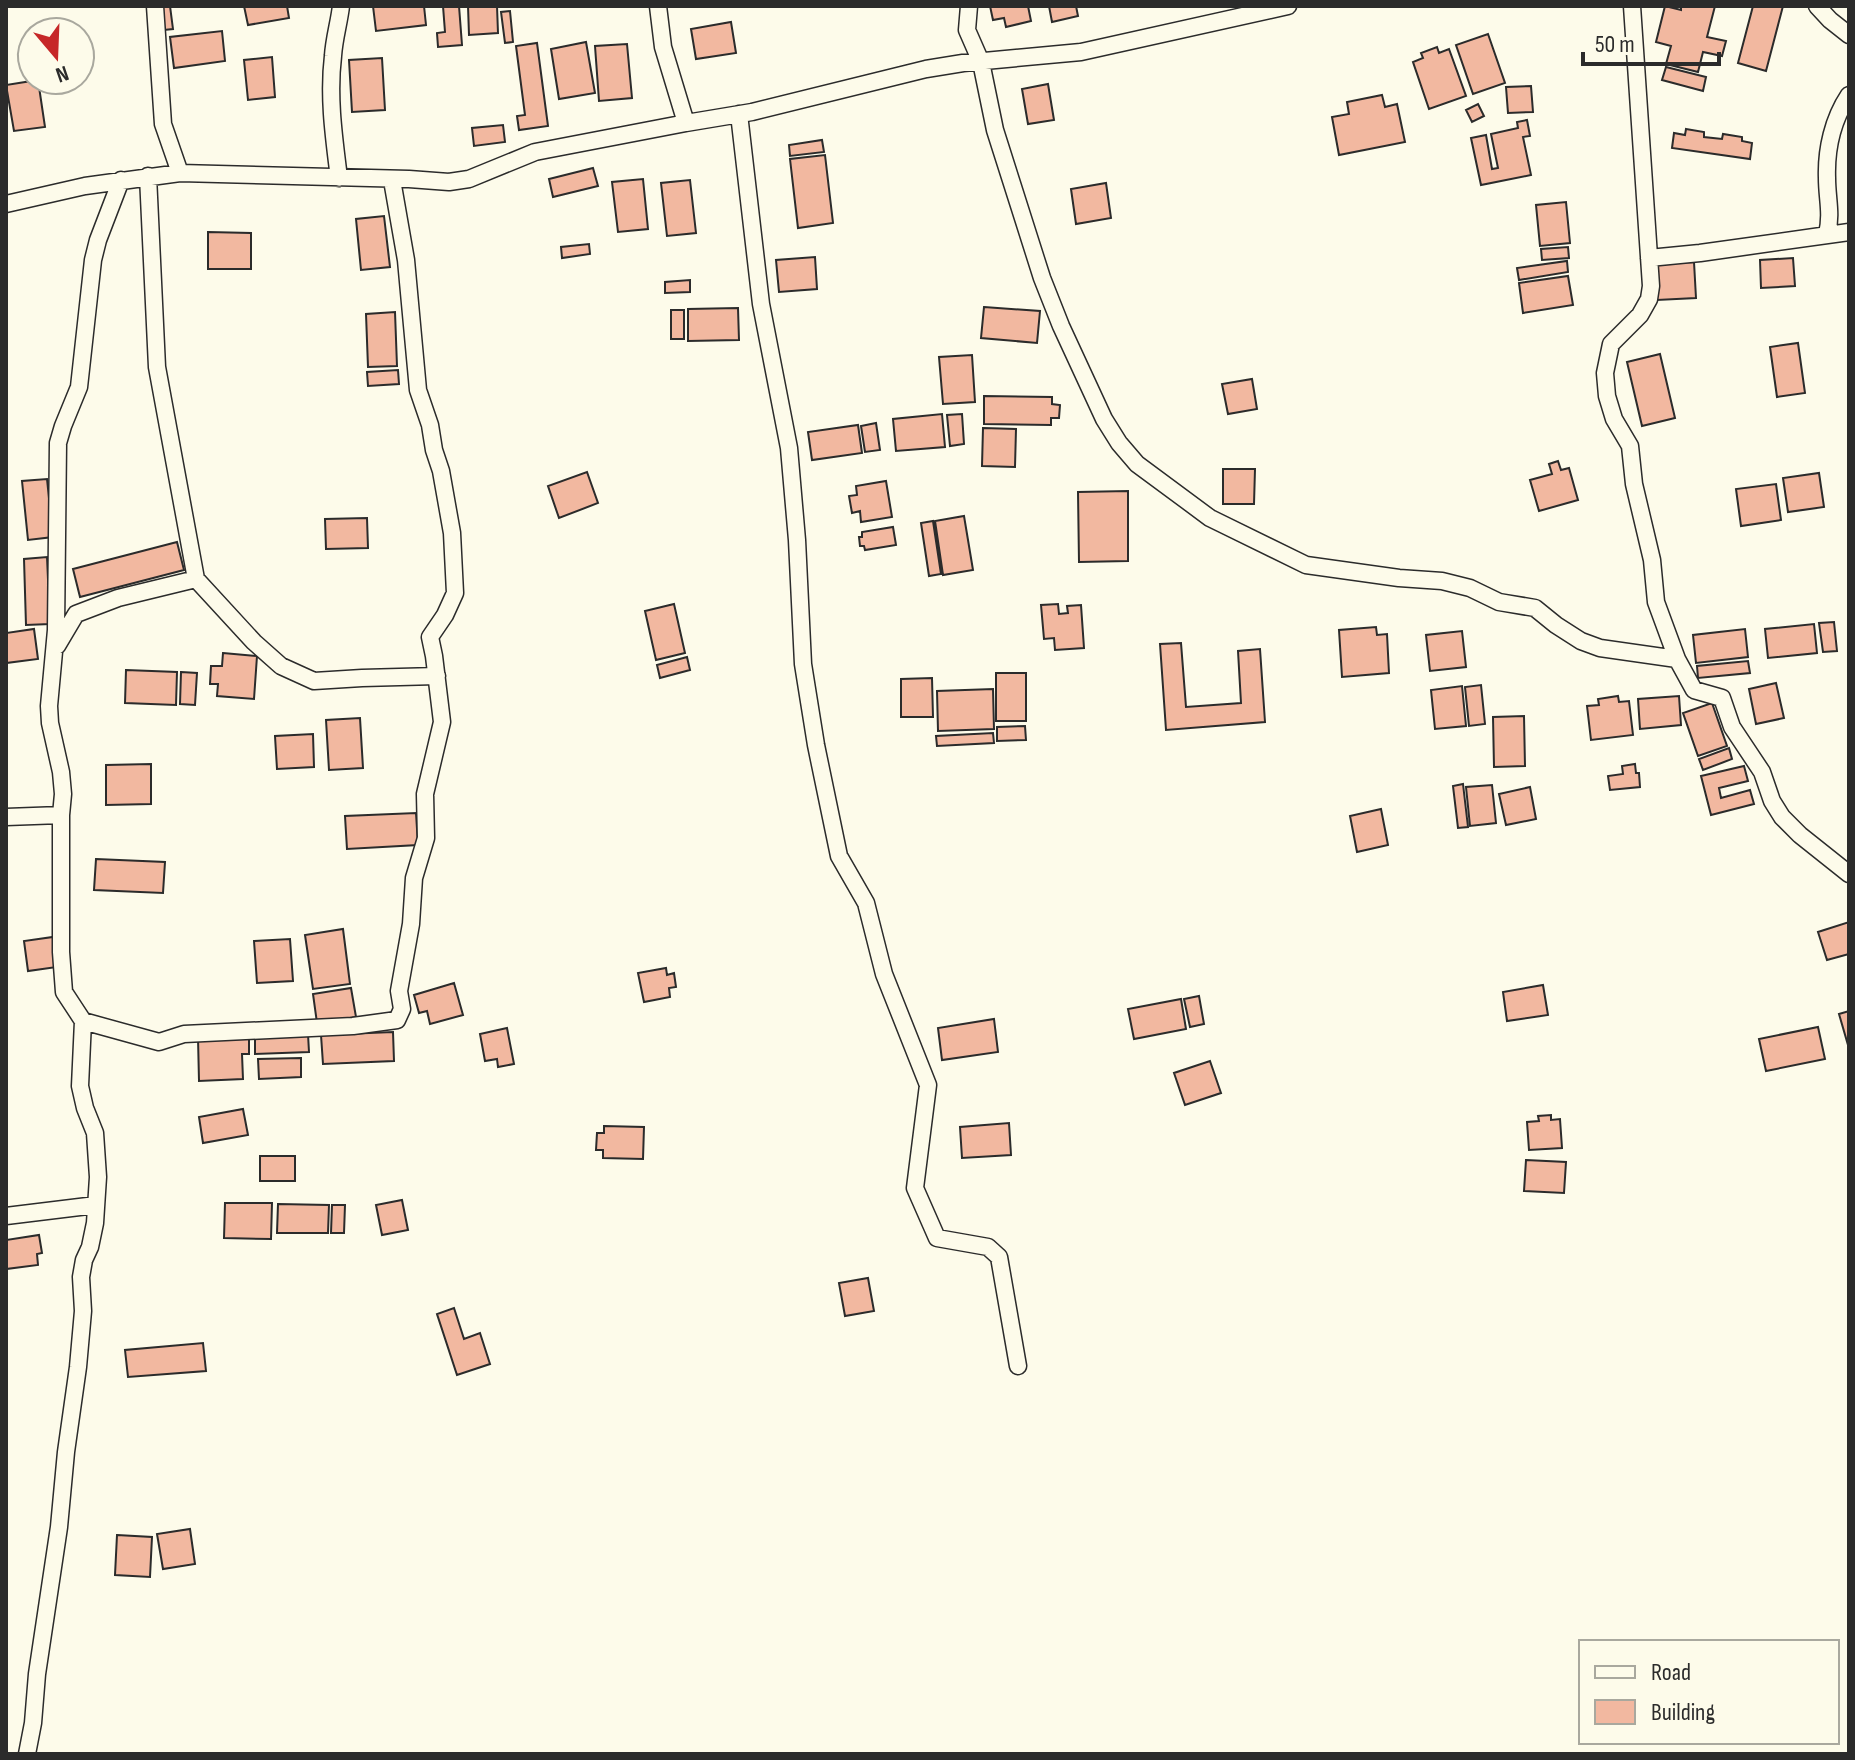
<svg xmlns="http://www.w3.org/2000/svg" width="1855" height="1760" viewBox="0 0 1855 1760" font-family="'Sofia Sans Condensed',sans-serif">
	<rect width="100%" height="100%" fill="#fdfbea"/>
	<!-- building -->
	<path fill="#f2b8a0" stroke="#2b2b2b" stroke-width="2" d="M161,6H170L173,29L164,30Z
		M244,6H287L289,18L248,25Z
		M373,6H424L426,25L376,31Z
		M443,6H459L462,45L438,47L437,33L445,32Z
		M468,6H497L498,33L469,35Z
		M990,6H1028L1031,21L1006,27L1004,18L993,20Z
		M1049,6H1076L1078,16L1052,22Z
		M1665,6L1681,10V6H1715L1707,37L1726,41L1722,56L1703,52L1698,72L1666,64L1671,46L1656,42Z
		M1753,6H1783L1766,71L1738,63Z
		M510,11L513,42L505,43L501,12Z
		M731,22L736,53L696,59L691,29Z
		M222,31L225,61L174,68L170,37Z
		M1488,34L1505,83L1473,94L1456,45Z
		M586,42L595,93L559,99L551,49Z
		M537,43L548,126L519,130L517,116L525,115L516,46Z
		M627,44L632,98L599,101L595,46Z
		M1437,47L1439,53L1449,49L1466,96L1429,109L1413,62L1423,58L1421,53Z
		M272,57L275,97L248,100L244,60Z
		M382,58L385,110L352,112L349,60Z
		M1666,67L1706,77L1703,91L1662,80Z
		M38,80L45,127L14,131L6,85Z
		M1048,84L1054,120L1028,124L1022,89Z
		M1531,86L1533,112L1508,113L1506,87Z
		M1382,95L1385,107L1397,104L1405,142L1339,155L1332,117L1349,114L1347,102Z
		M1478,104L1484,116L1472,122L1466,110Z
		M1527,120L1530,136L1523,137L1531,175L1481,185L1471,138L1486,135L1492,169L1498,168L1491,134L1518,128L1517,122Z
		M503,125L505,142L474,146L472,128Z
		M1686,129L1704,132V137L1722,139L1723,134L1742,137V141L1752,143L1750,159L1672,148L1674,133L1685,135Z
		M822,140L824,152L790,156L789,145Z
		M825,155L833,223L798,228L790,159Z
		M593,168L598,186L553,197L549,179Z
		M643,179L648,229L618,232L612,182Z
		M690,180L696,233L667,236L661,183Z
		M1106,183L1111,218L1076,224L1071,189Z
		M1566,202L1570,243L1540,246L1536,205Z
		M384,216L390,267L361,270L356,219Z
		M208,232L251,233V269H208Z
		M589,244L590,254L562,258L561,247Z
		M1568,247L1569,258L1542,260L1541,249Z
		M815,257L817,289L779,292L776,260Z
		M1793,258L1795,286L1761,288L1760,260Z
		M1567,261L1568,272L1519,280L1517,268Z
		M1694,262L1696,298L1657,300L1655,263Z
		M1568,276L1573,305L1523,313L1519,283Z
		M690,280V292L665,293V282Z
		M984,307L1040,311L1037,343L981,338Z
		M738,308L739,340L688,341V309Z
		M671,310H684V339H671Z
		M395,312L397,366L368,367L366,314Z
		M1798,343L1805,393L1777,397L1770,347Z
		M1660,354L1675,418L1642,426L1627,362Z
		M972,355L975,402L943,404L939,357Z
		M398,370L399,384L368,386L367,372Z
		M1252,379L1257,409L1228,414L1222,384Z
		M984,396L1052,397V404L1060,405L1059,418H1051V425L984,424Z
		M942,414L945,447L896,451L893,419Z
		M962,414L964,444L950,446L947,415Z
		M876,423L880,450L865,452L861,426Z
		M858,425L862,453L812,460L808,432Z
		M983,428L1016,429L1015,467L982,466Z
		M1558,461L1561,470L1569,468L1578,500L1539,511L1530,480L1552,474L1549,464Z
		M1223,469H1255L1254,504H1223Z
		M587,472L598,503L559,518L548,486Z
		M1819,473L1824,507L1788,512L1783,478Z
		M47,479L53,537L28,540L22,481Z
		M886,481L892,517L861,522L860,511L852,513L849,496L857,495L856,486Z
		M1776,484L1781,520L1741,526L1736,489Z
		M1128,491V561L1079,562L1078,492Z
		M964,516L973,570L943,575L935,521Z
		M367,518L368,548L326,549L325,519Z
		M933,521L941,574L929,576L921,523Z
		M893,527L896,545L865,550L864,546H860L859,537H862V532Z
		M177,542L184,570L80,597L73,569Z
		M47,557L50,624L26,625L24,559Z
		M674,604L685,653L656,660L645,611Z
		M1058,604L1059,614L1068,613L1067,606L1081,605L1084,648L1055,650L1054,638L1044,639L1041,605Z
		M1834,622L1837,651L1823,652L1819,623Z
		M1814,624L1817,653L1768,658L1765,629Z
		M1376,627L1377,635L1387,634L1389,673L1342,677L1339,630Z
		M34,629L38,659L6,663V633Z
		M1745,629L1748,657L1696,663L1693,635Z
		M1462,631L1466,667L1430,671L1426,635Z
		M1181,643L1186,707L1241,703L1238,651L1260,649L1265,722L1166,730L1160,644Z
		M223,653L257,656L254,699L217,696L218,684H210L211,666H222Z
		M687,657L690,670L660,678L657,665Z
		M1748,661L1750,673L1698,678L1697,666Z
		M126,670L177,672L176,705L125,703Z
		M181,672L197,673L195,705L180,704Z
		M996,673H1026V721H996Z
		M932,678L933,717H901V679Z
		M1776,683L1784,718L1756,724L1749,689Z
		M1481,685L1485,724L1469,726L1465,687Z
		M1462,686L1466,726L1435,729L1431,690Z
		M993,689L994,729L938,731L937,691Z
		M1618,696L1619,702L1629,701L1633,735L1591,740L1587,706L1599,705L1598,699Z
		M1679,696L1681,725L1640,729L1638,699Z
		M1712,703L1727,746L1698,756L1683,713Z
		M1524,716L1525,766L1494,767L1493,717Z
		M360,718L363,768L329,770L326,720Z
		M1025,726L1026,740L997,741V727Z
		M993,733L994,743L937,746L936,736Z
		M313,734L314,767L277,769L275,736Z
		M1729,748L1732,759L1703,770L1699,759Z
		M151,764V804L106,805V765Z
		M1635,764L1636,773H1639L1640,787L1610,790L1608,776L1623,774L1622,766Z
		M1744,766L1748,781L1719,788L1721,798L1750,790L1754,804L1711,815L1701,776Z
		M1463,784L1468,827L1458,828L1453,786Z
		M1492,785L1496,823L1470,826L1466,787Z
		M1530,787L1536,819L1506,825L1499,794Z
		M1381,809L1388,845L1357,852L1350,816Z
		M416,813L418,845L347,849L345,816Z
		M96,859L165,862L163,893L94,890Z
		M1849,922V954L1827,960L1818,932Z
		M343,929L350,984L313,989L305,935Z
		M53,937L57,967L28,971L24,941Z
		M290,939L293,981L257,983L254,941Z
		M666,968L667,975L674,973L676,987L669,988L670,997L644,1002L638,973Z
		M454,983L463,1015L430,1024L427,1011L419,1013L414,995Z
		M1543,985L1548,1015L1507,1021L1503,992Z
		M351,988L356,1017L317,1023L313,994Z
		M1199,996L1204,1024L1190,1027L1184,999Z
		M1181,999L1186,1029L1134,1039L1128,1009Z
		M1849,1011V1044L1848,1045L1839,1014Z
		M994,1019L998,1052L942,1060L938,1028Z
		M1818,1027L1825,1059L1766,1071L1759,1039Z
		M507,1028L514,1064L498,1067L497,1059L485,1061L480,1034Z
		M393,1032L394,1061L323,1064L321,1035Z
		M308,1034L309,1052L255,1054V1036Z
		M249,1036V1054H242L243,1079L199,1081L198,1038Z
		M301,1058V1077L259,1079L258,1059Z
		M1210,1061L1221,1093L1185,1105L1174,1073Z
		M243,1109L248,1135L203,1143L199,1117Z
		M1551,1115V1120L1560,1119L1562,1148L1529,1150L1527,1122L1539,1121L1538,1116Z
		M1009,1123L1011,1155L962,1158L960,1127Z
		M604,1126L644,1127L643,1159L603,1158V1150H596L597,1133H604Z
		M260,1156H295V1181H260Z
		M1526,1160L1566,1162L1564,1193L1524,1191Z
		M402,1200L408,1230L382,1235L376,1205Z
		M225,1203H272L271,1239L224,1238Z
		M278,1204L329,1205L328,1233H277Z
		M332,1205H345L344,1233H331Z
		M39,1235L42,1253L37,1254L38,1265L6,1269V1240Z
		M868,1278L874,1311L845,1316L839,1283Z
		M454,1308L464,1339L480,1333L490,1364L457,1375L437,1314Z
		M203,1343L206,1371L128,1377L125,1350Z
		M190,1529L195,1564L163,1569L157,1534Z
		M117,1535L152,1537L150,1577L115,1575Z"/>
	<g fill="none" stroke-linecap="round" stroke-linejoin="round">
		<!-- minor casing -->
		<g stroke="#2b2b2b" stroke-width="19">
			<path id="minor" d="M155,6L163,124L180,173
				M658,6L663,47L686,123
				M969,6L967,30L981,62L995,130L1042,278L1061,326L1104,419L1119,443L1137,464L1210,518L1306,565L1399,578L1442,581L1470,588L1499,602L1535,608L1556,625L1581,641L1600,648L1677,659L1694,690L1722,698L1732,727L1762,772L1772,801L1782,817L1800,835L1849,874
				M1632,6L1651,286L1649,299L1640,315L1611,344L1605,373L1607,396L1614,419L1630,446L1634,484L1652,560L1656,602L1677,659
				M1817,6L1830,20L1849,35
				M739,114L761,304L789,448L797,540L803,664L816,745L839,856L866,903L884,974L928,1085L915,1188L937,1238L988,1247L999,1257L1018,1366
				M148,176L157,367L196,579L254,642L281,666L314,681L362,678L437,676
				M339,178C334,138 328,97 333,56C334,39 339,23 341,6
				M6,204L85,186L180,173L409,179L449,182L469,179L535,152L686,123L752,112L926,69L963,63L1081,52L1288,6
				M1827,234C1832,213 1827,199 1827,178C1826,149 1833,119 1849,95
				M1649,258L1700,253L1849,232
				M57,646L76,614L118,598L196,579
				M6,817L61,815
				M83,1021L159,1042L184,1034L353,1026L397,1020L402,1009L399,991L411,924L414,878L426,838L425,794L442,722L434,656L430,637L445,615L455,593L452,533L441,471L434,450L430,425L418,390L406,260L392,180
				M6,1216L96,1205
				M27,1754L33,1723L37,1674L59,1527L66,1452L78,1367L83,1311L81,1277L84,1260L90,1247L95,1223L98,1177L95,1133L85,1108L80,1086L83,1021L64,992L61,952V815L63,794L61,772L50,723L49,706L56,630L58,443L63,426L79,387L93,260L98,240L121,180"/>
		</g>
		<!-- minor -->
		<use href="#minor" stroke="#fdfbea" stroke-width="16"/>
	</g>
	<!-- border -->
	<rect width="1855" height="1760" fill="none" stroke="#2b2b2b" stroke-width="16"/>
	<!-- legend -->
	<rect x="1579" y="1640" width="260" height="104" fill="#fdfbea" stroke="#a9a89e" stroke-width="2"/>
	<rect x="1595" y="1666" width="40" height="12" fill="#fdfbea" stroke="#a9a89e" stroke-width="2"/>
	<text x="1651" y="1680" font-size="24" fill="#2b2b2b">Road</text>
	<rect x="1595" y="1700" width="40" height="24" fill="#f2b8a0" stroke="#a9a89e" stroke-width="2"/>
	<text x="1651" y="1720" font-size="24" fill="#2b2b2b">Building</text>
	<!-- north arrow -->
	<g transform="translate(56 56) rotate(161)"><circle r="38" fill="#fdfbea" stroke="#a9a89e" stroke-width="2"/>
	<path d="M0-6L14 30L0 20L-14 30Z" fill="#c62828"/>
	<text y="-12" font-size="22" font-weight="bold" text-anchor="middle" fill="#2b2b2b">N</text>
	</g>
	<!-- scale -->
	<path d="M1583 52v12h136v-12" fill="none" stroke="#2b2b2b" stroke-width="4"/>
	<text x="1595" y="52" font-size="24" fill="#2b2b2b" stroke="#fdfbea" stroke-width="6" paint-order="stroke">50 m</text>
</svg>
